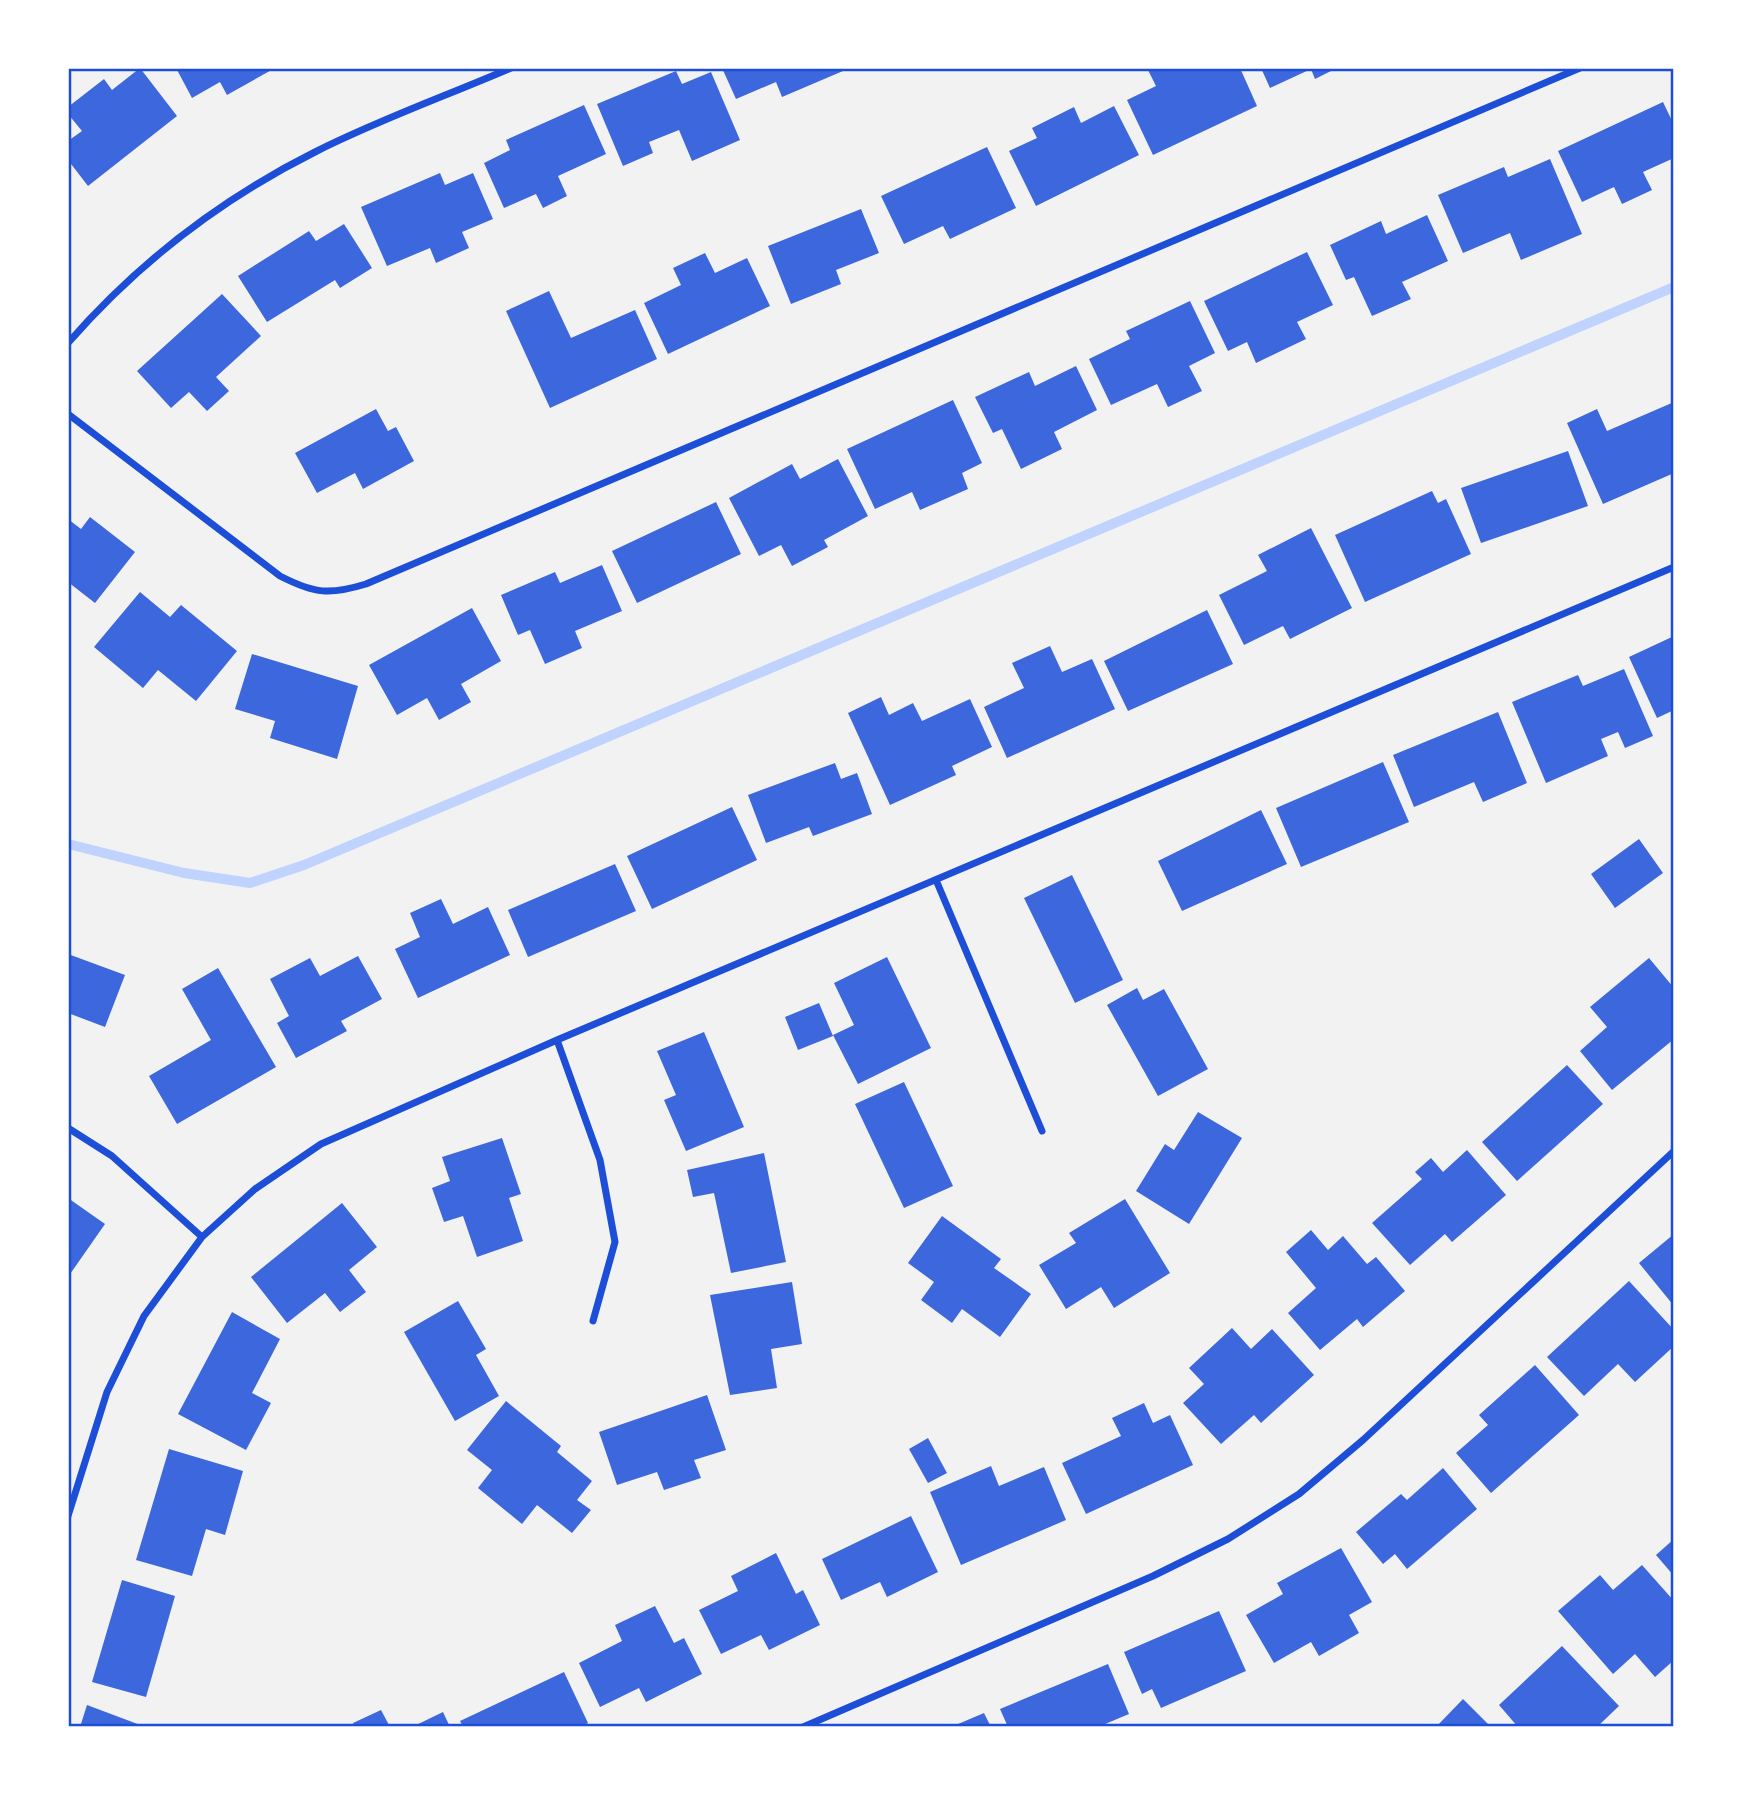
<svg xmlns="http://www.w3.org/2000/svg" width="1742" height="1795" viewBox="0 0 1742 1795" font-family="Inter,sans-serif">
	<rect width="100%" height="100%" fill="#f2f2f2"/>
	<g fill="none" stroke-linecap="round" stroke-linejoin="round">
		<!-- stream -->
		<path stroke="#bfd3fe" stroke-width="10" d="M68,844L184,873L250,883L304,865L1674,287"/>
	</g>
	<!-- building -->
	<path fill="#3d67dc" d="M140,68L177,116L88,186L68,160V141L82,131L68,114V107L104,79L112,90Z
		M176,68H275L227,95L220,82L192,98Z
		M722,68H850L782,97L776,82L736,99Z
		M1147,68H1240L1257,106L1153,155L1127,100L1156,86Z
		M1261,68H1337L1315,79L1311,69L1270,88Z
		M676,71L682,84L711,72L740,140L692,161L679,130L649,142L653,153L623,166L597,104Z
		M1663,102L1674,125V158L1643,172L1652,190L1622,204L1614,187L1582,202L1558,151Z
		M584,105L606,154L558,176L567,196L543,208L536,194L504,208L484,163L510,150L506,140Z
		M1114,106L1139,155L1036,206L1009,151L1037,138L1032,128L1074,107L1081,123Z
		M987,147L1016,208L950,239L943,226L904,244L881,196Z
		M1550,159L1582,234L1521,260L1510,233L1463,253L1438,195L1504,167L1508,177Z
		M440,173L445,185L473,173L493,219L462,232L469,248L436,263L430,248L387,266L361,207Z
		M861,209L879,253L836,270L841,284L791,304L768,246Z
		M1427,215L1448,261L1402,282L1411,299L1372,316L1354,277L1346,280L1330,245L1381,221L1386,234Z
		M344,224L372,268L340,288L335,280L267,322L238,276L309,231L316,241Z
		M1307,252L1333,305L1297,322L1306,339L1256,363L1247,342L1228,351L1204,301Z
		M705,253L715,273L747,258L770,306L668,354L644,303L681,285L673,268Z
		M549,291L571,338L635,310L657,359L550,408L506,311Z
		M222,294L261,336L216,377L229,391L207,411L189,392L171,408L137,371Z
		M1190,301L1215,353L1189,366L1202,391L1168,407L1157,384L1111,405L1089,359L1130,339L1126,331Z
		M1076,366L1097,410L1054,432L1062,449L1021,469L1002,429L993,433L975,397L1029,372L1035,386Z
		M953,400L982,463L962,473L968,489L920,510L912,492L875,509L847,449Z
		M1674,402V473L1603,504L1567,423L1597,409L1607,431Z
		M376,409L388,431L396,427L414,461L363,489L355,473L317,493L295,453Z
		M1568,451L1588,506L1481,543L1461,488Z
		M838,459L868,516L824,540L828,547L792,566L781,545L759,556L729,498L792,464L800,479Z
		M1432,491L1438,503L1446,499L1471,554L1365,602L1335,535Z
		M716,502L741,554L637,603L612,551Z
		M90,517L135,552L95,603L68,582V519L81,529Z
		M1311,528L1352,608L1290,639L1283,626L1244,645L1219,595L1267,571L1258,555Z
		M602,565L622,611L575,631L582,648L545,664L530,630L518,635L501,595L555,572L560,583Z
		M140,592L170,617L181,605L237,651L196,701L158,670L143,688L94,647Z
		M472,608L501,661L461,684L471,702L439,720L427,698L397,715L369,665Z
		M1207,610L1233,664L1128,711L1104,661Z
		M1674,636V710L1657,718L1629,657Z
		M1050,646L1062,672L1092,659L1115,709L1007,758L984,707L1024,688L1012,663Z
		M252,654L358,686L337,759L270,738L275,721L235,709Z
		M1624,669L1653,736L1625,748L1618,732L1601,739L1608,756L1546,783L1512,702L1578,675L1583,686Z
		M881,697L889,715L913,703L922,721L970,699L992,747L952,766L956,775L890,805L848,713Z
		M1498,712L1527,783L1483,802L1474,782L1414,807L1393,755Z
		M1383,762L1409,822L1301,867L1276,808Z
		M835,763L841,779L857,773L872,814L813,836L809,827L766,843L748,795Z
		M732,807L757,860L652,909L627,856Z
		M1261,810L1287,864L1182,911L1158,861Z
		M1639,839L1663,873L1615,908L1591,874Z
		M615,864L636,911L528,957L508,910Z
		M1072,875L1123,980L1075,1003L1024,898Z
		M441,899L453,924L488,907L510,955L418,998L395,949L420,937L410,913Z
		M68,954L125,975L105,1027L68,1013Z
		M358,956L382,999L341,1021L347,1031L296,1058L277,1023L289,1016L270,979L310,958L320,976Z
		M887,957L931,1048L858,1084L833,1035L854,1025L834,983Z
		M1649,958L1674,988V1039L1612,1090L1580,1051L1607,1027L1590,1007Z
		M218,968L276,1067L177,1124L149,1076L211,1040L182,989Z
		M1137,988L1143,1000L1164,989L1208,1069L1158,1096L1107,1005Z
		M819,1003L833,1036L798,1050L785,1017Z
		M704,1032L744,1127L686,1151L664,1100L676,1095L657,1051Z
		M1567,1065L1603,1104L1517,1181L1482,1142Z
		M904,1082L953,1186L904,1208L855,1104Z
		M1198,1112L1242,1138L1189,1224L1136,1191L1165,1144L1174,1150Z
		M502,1138L521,1194L509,1198L523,1241L477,1257L463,1216L444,1222L432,1188L450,1181L442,1157Z
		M1467,1150L1506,1195L1452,1242L1445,1234L1410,1265L1372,1223L1422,1179L1415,1172L1431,1158L1443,1172Z
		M764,1153L786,1262L731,1273L714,1193L693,1197L687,1170Z
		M68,1198L105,1224L68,1277Z
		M1125,1199L1170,1273L1114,1308L1101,1287L1066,1309L1039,1265L1076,1243L1069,1233Z
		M342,1203L377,1247L349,1270L366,1292L340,1312L325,1293L287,1323L251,1277Z
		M942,1216L1001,1259L994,1268L1031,1294L1000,1337L962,1309L952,1323L921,1300L934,1282L908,1263Z
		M1311,1230L1328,1250L1343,1236L1367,1264L1376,1257L1405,1291L1363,1327L1357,1319L1320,1350L1288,1313L1316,1288L1286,1252Z
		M1674,1234V1306L1639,1263Z
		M1629,1281L1674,1330V1346L1635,1382L1618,1364L1584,1396L1547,1357Z
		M792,1282L802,1344L771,1349L777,1388L730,1395L710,1295Z
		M458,1301L486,1349L476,1355L499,1396L455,1421L404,1332Z
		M232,1312L280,1339L252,1393L271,1403L246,1450L178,1414Z
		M1232,1328L1251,1349L1272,1329L1314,1375L1261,1423L1254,1415L1221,1444L1183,1403L1204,1384L1189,1368Z
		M1535,1365L1579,1415L1491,1493L1456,1453L1488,1425L1479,1415Z
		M707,1395L726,1450L694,1460L701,1478L664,1490L657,1472L617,1485L599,1432Z
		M506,1401L561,1446L557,1452L592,1481L577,1500L591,1510L572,1533L537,1505L522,1524L478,1488L492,1470L467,1450Z
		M1144,1403L1153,1423L1170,1415L1193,1465L1086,1514L1062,1463L1121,1436L1112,1418Z
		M928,1438L947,1473L928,1483L909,1449Z
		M169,1449L243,1471L225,1535L206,1529L192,1576L136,1560Z
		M991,1466L999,1486L1044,1467L1066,1520L961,1565L930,1492Z
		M1443,1468L1477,1509L1407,1569L1395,1554L1383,1564L1356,1532L1401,1494L1407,1500Z
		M911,1516L938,1572L887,1597L880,1582L841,1600L822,1559Z
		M1674,1539V1576L1656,1555Z
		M1341,1548L1372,1602L1349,1615L1359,1633L1319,1656L1311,1642L1274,1663L1246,1615L1283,1594L1277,1583Z
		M776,1553L796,1594L803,1590L820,1625L769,1650L761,1635L721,1654L699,1610L738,1591L731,1576Z
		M1642,1565L1674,1601V1660L1655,1677L1635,1654L1613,1674L1558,1611L1600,1575L1613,1590Z
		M122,1580L175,1596L146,1697L92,1682Z
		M655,1606L674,1643L684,1638L702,1674L646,1702L639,1688L600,1707L579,1663L622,1641L615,1625Z
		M1219,1611L1246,1671L1161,1708L1152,1689L1142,1694L1124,1652Z
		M1562,1646L1619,1706L1597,1727H1518L1499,1705Z
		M1108,1664L1129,1714L1098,1727H1008L1000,1709Z
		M564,1672L588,1723L581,1727H463L460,1721Z
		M1463,1699L1491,1727H1436Z
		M87,1705L143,1726V1727H80Z
		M381,1710L390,1727H354L353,1723Z
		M443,1712L450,1727H412Z
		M984,1713L991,1727H951Z"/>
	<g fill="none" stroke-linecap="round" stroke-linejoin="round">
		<!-- minor -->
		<path stroke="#1d4ed8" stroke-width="7" d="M68,343C137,264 221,199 315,152C378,120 446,96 511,68
			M68,414L280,576C315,594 330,595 366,584L1580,68
			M936,880L1042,1131
			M557,1040L600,1160L615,1242L593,1321
			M68,1128L112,1156L202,1237
			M68,1516L107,1392L144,1316L202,1237L255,1189L321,1144L557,1040L1674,567
			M803,1727L1153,1576L1228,1539L1299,1494L1363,1440L1674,1151"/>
	</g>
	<!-- border -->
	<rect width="1742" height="1795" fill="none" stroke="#ffffff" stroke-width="140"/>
	<rect x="70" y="70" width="1602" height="1655" fill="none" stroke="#1d4ed8" stroke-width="2.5"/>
</svg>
